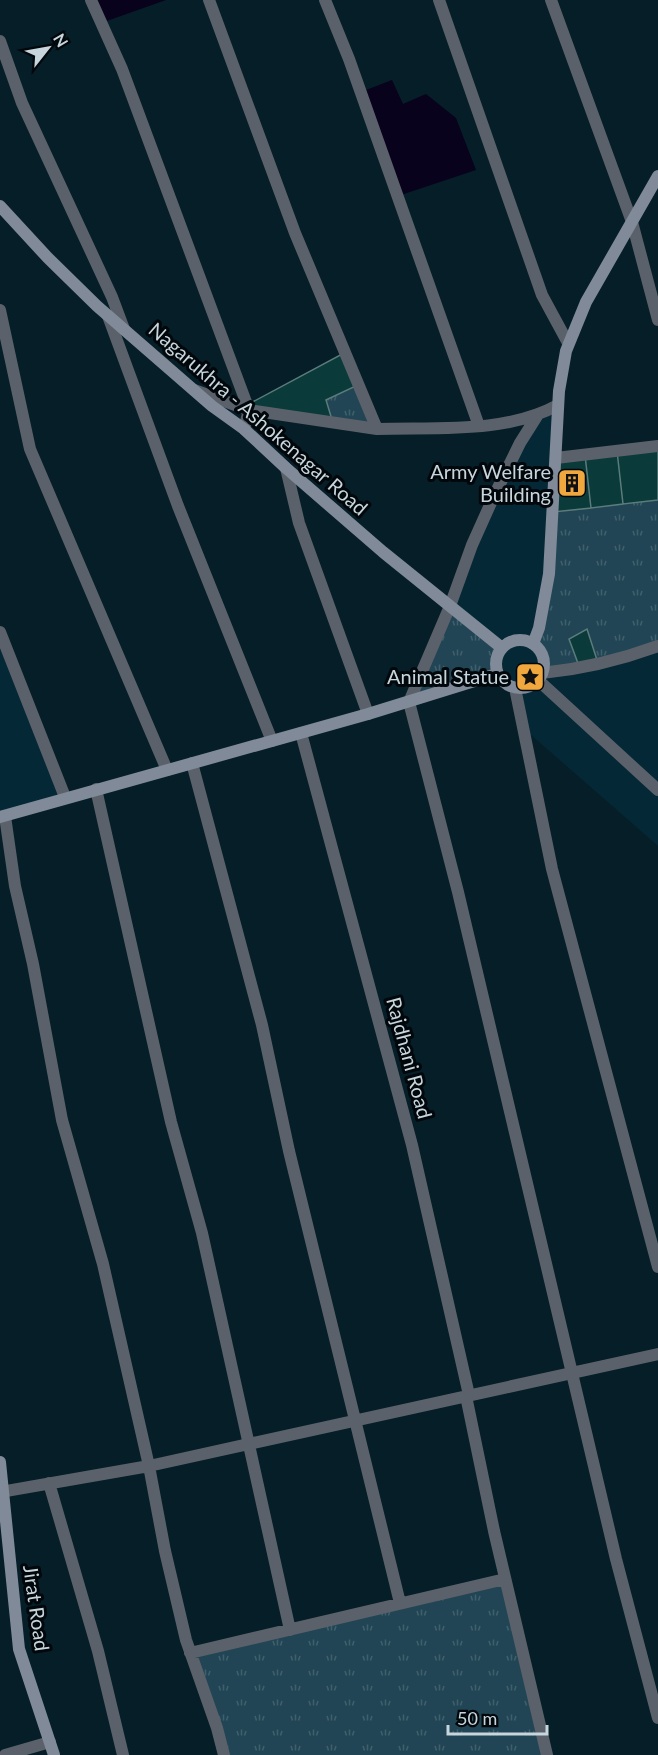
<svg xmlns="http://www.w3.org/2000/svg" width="658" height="1755" viewBox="0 0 658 1755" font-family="Lato,sans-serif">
	<defs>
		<pattern id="park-tufts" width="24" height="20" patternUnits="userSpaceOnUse" patternTransform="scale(1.5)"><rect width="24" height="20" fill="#214554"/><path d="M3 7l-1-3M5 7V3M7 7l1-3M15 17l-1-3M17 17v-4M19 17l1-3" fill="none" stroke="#405f6c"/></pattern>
	</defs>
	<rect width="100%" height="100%" fill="#051e28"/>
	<!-- built -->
	<path fill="#042835" d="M558,405L556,458L658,596V846L523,728L494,643L450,606L537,416Z
		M0,625L65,797L0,817Z"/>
	<!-- park -->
	<path fill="url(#park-tufts)" d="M358,385L377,429L333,423L326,400Z
		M658,500V646L542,673L543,657L533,644L553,512Z
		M450,606L502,648L497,674L409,702Z
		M505,1579L547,1755H224L190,1653Z"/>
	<!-- water -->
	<path fill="#08021d" d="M91,0H166L101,23Z
		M392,80L403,104L426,94L456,118L476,170L398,196L361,92Z"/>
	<!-- building -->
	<path fill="#0a3a3a" stroke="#5c7c7c" stroke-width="1.5" d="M344,353L358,385L326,400L333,423L247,405Z
		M658,446V500L623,504L617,451Z
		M617,451L623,504L591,508L585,455Z
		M585,455L591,508L553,512L556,458Z
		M587,629L597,660L579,666L569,639Z"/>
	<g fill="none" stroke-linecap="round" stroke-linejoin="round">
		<!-- minor -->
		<path stroke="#5b616a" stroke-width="12" d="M91,0L122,69L249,410L244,429
			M209,0L295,233L377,429C436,427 505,434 558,405
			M325,0L349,59L479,426
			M439,0L542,295L568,343
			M551,0L632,222L658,320
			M0,41L22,103L112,297L124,329
			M0,310L30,449L167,770
			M108,316L178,506L272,741
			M194,390L249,410L377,429
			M537,416L520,443L494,496L472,545L450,606L409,702L458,892L616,1559L658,1718
			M556,458L658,446
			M286,468L299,523L368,714
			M0,632L65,797
			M542,673C582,669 620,660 658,646
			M538,680L658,790
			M515,688L552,869L658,1267
			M301,733L412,1145L469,1395
			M192,763L262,1025L289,1151L400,1603
			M96,789L171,1122L202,1233L290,1630
			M5,816L15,886L33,964L62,1120L103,1264L149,1466L165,1551L186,1640L217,1728L224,1755
			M466,1396L494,1531L547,1755
			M49,1483L98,1651L123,1755
			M0,1492L149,1466L658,1354
			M190,1653L505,1579
			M5,1755L50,1742"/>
		<!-- secondary -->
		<path stroke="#808a98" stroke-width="12" d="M0,206L48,258L97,306L212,406L244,429L286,468L383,552L502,648
			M496 664a24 24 0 1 1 48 0a24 24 0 1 1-48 0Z
			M533,644L539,628L549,574L559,391L566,351L586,302L658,176
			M0,817L368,714L497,674
			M0,1462L19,1649L54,1755"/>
	</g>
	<!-- icons -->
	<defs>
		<g id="building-square" transform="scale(1.5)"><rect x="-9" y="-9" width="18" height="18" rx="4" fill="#efa73e" stroke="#01070b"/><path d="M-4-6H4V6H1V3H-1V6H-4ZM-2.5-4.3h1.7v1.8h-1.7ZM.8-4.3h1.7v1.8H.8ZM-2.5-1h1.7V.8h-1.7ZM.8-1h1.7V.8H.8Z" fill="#111"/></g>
		<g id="sight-square" transform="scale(1.5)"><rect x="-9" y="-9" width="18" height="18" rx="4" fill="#efa73e" stroke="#01070b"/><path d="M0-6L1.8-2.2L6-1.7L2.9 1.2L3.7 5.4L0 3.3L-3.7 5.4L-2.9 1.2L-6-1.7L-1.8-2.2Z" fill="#111"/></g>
	</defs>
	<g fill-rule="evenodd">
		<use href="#building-square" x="572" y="483"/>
		<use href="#sight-square" x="530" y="677"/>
	</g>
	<g text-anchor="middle" stroke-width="6" stroke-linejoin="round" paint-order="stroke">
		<!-- street labels -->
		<g font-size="20" fill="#c7d5dc" stroke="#01070b">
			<text transform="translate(258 419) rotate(41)" y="7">Nagarukhra - Ashokenagar Road</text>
			<text transform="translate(409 1058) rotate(75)" y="7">Rajdhani Road</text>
			<text transform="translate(36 1608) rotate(82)" y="7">Jirat Road</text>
		</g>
		<!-- poi labels -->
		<g font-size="20" fill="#c7d5dc" stroke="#01070b" text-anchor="end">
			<text x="551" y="479">Army Welfare<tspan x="551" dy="23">Building</tspan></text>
			<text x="509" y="684">Animal Statue</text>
		</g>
	</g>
	<!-- north arrow -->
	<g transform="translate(48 48) rotate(59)" stroke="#01070b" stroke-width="4.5" paint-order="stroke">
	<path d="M0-4.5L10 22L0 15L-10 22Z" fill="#c7d5dc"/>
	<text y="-9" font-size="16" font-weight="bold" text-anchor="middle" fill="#c7d5dc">N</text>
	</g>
	<!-- scale -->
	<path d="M448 1725v9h99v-9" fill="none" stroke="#c7d5dc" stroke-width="3"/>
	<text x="457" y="1725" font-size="18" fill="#c7d5dc" stroke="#01070b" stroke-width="4.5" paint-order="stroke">50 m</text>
</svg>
